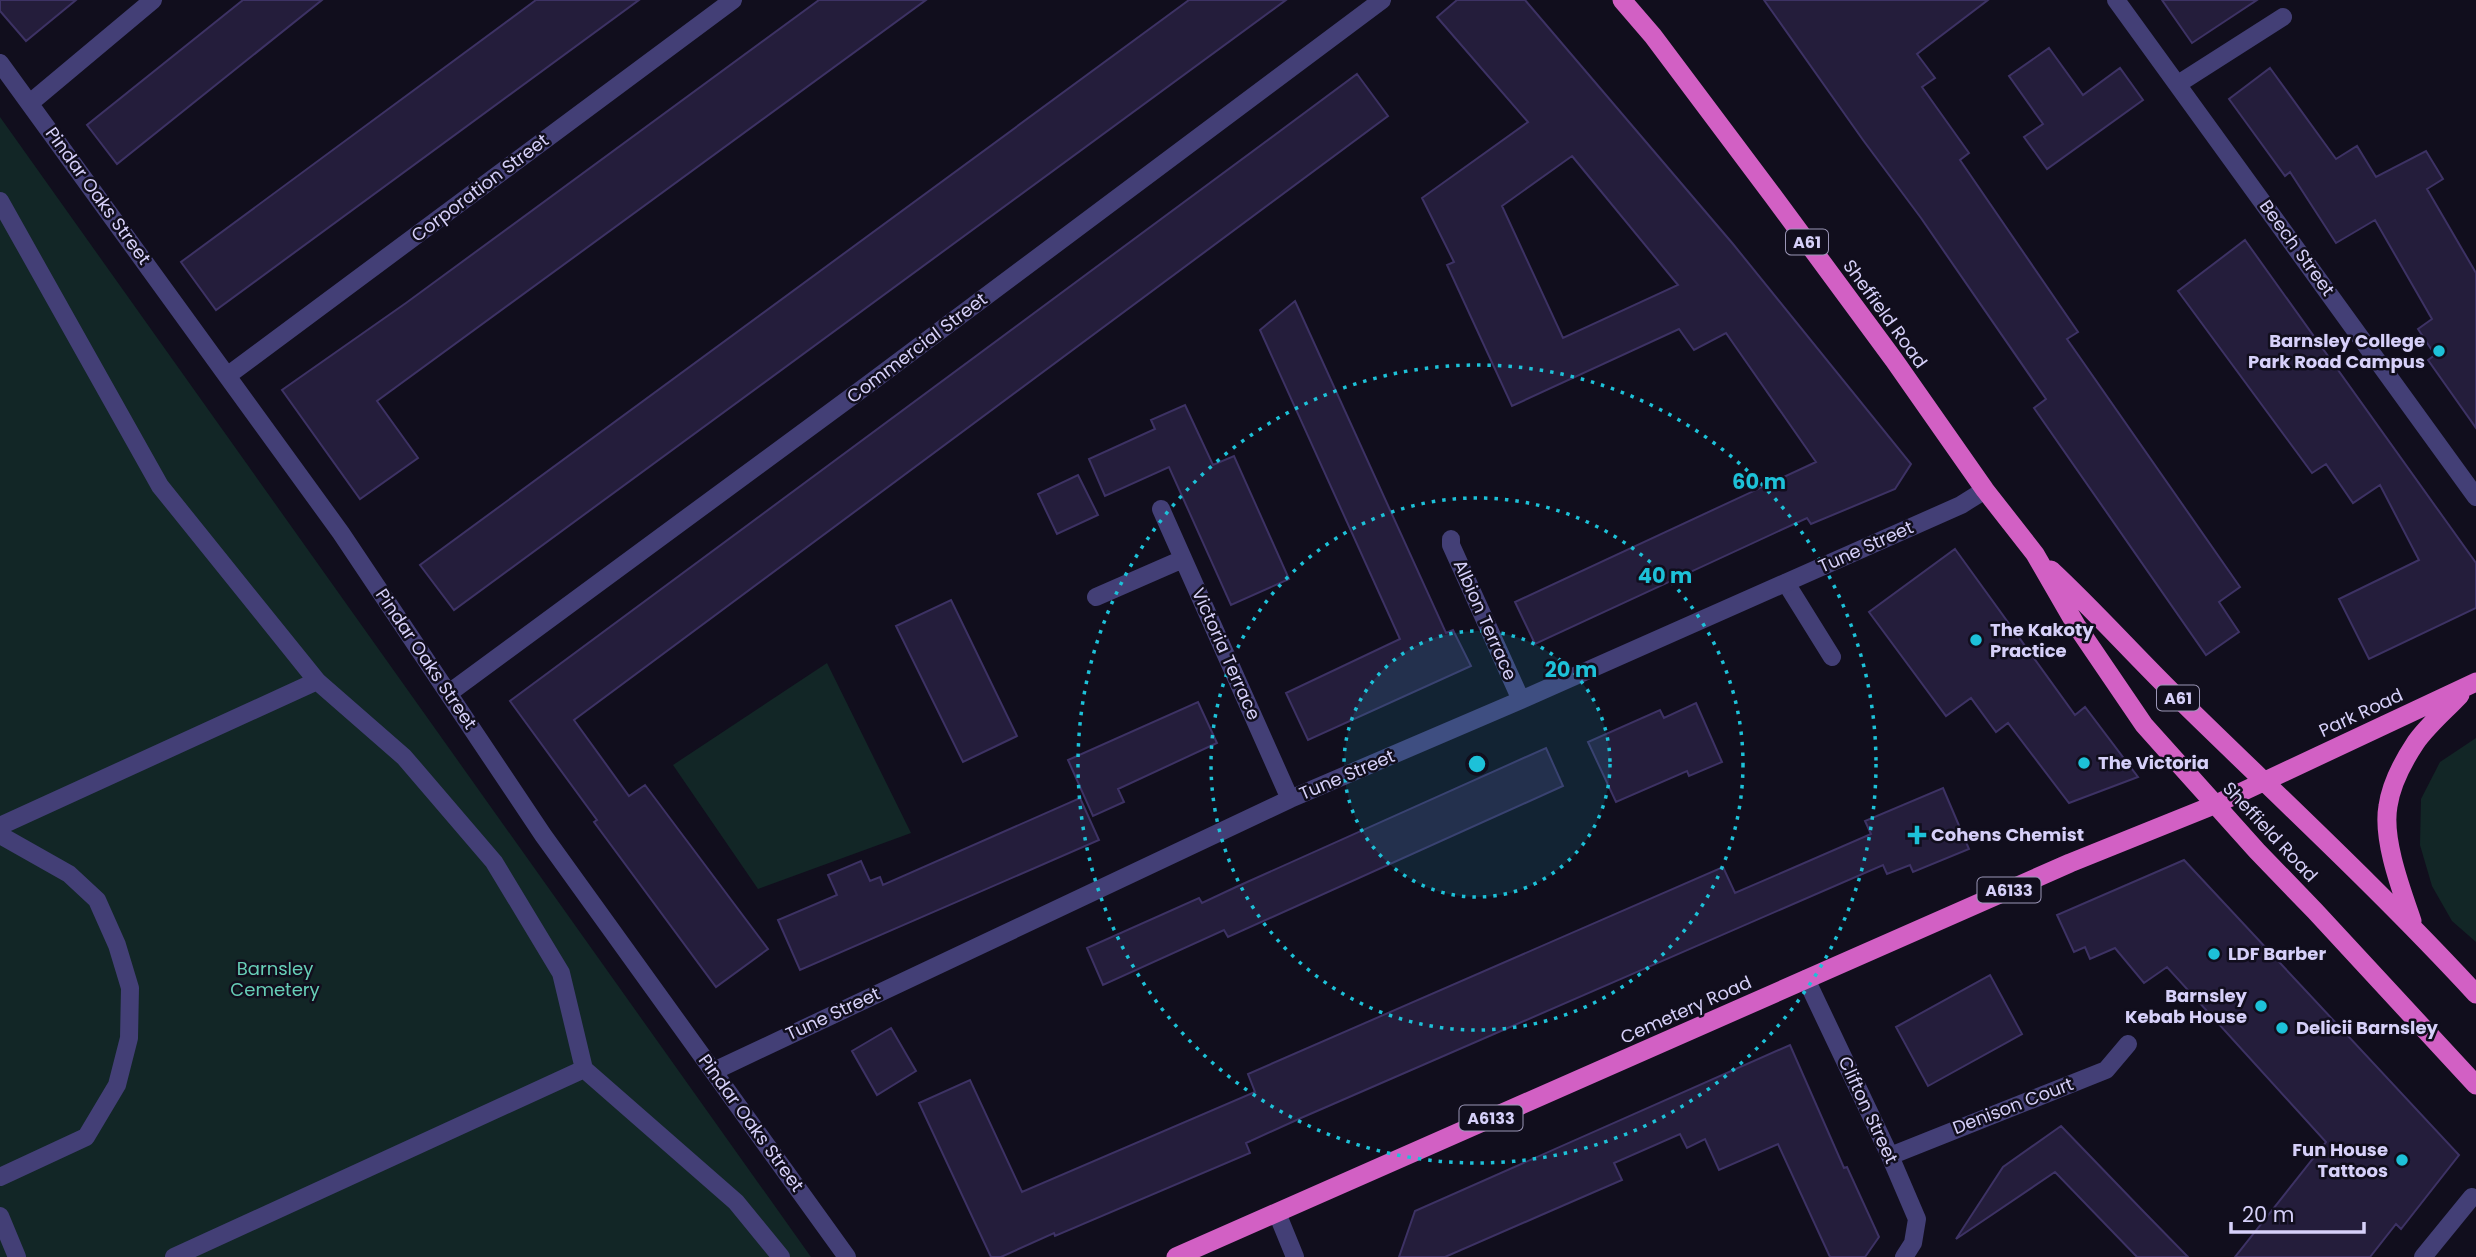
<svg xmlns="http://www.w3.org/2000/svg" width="2476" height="1257" viewBox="0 0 2476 1257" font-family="Poppins,sans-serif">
	<rect width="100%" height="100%" fill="#110e1d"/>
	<!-- green -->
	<path fill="#122626" d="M0,117L811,1257H0Z
		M827,663L911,833L758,889L673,765Z
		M2476,738V942L2452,921L2432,886L2420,845L2421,799L2440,762Z"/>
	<!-- building -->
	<path fill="#241d3b" stroke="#3d3264" stroke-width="2" fill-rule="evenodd" d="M0,0H76L26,41L0,11Z
		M243,0H322L117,164L87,125Z
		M536,0H639L216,310L181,262Z
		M819,0H926L377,401L418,458L360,499L282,390L406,303Z
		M1189,0H1286L454,610L420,565Z
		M1457,0H1525L1733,244L1911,464L1895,489L1811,524L1807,518L1535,644L1515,602L1816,462L1726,333L1694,350L1679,329L1512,406L1447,265L1454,262L1422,198L1528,122L1437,17ZM1572,156L1678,285L1563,338L1502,206Z
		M1764,0H1988L1917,54L1935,78L1922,87L1969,153L1960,160L2078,332L2067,339L2240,587L2219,602L2239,632L2206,655L2034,408L2046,399L1921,218L1863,140Z
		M2162,0H2257L2192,43Z
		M2049,48L2083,95L2120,68L2143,100L2047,169L2024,137L2043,124L2009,76Z
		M2270,68L2336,159L2357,146L2376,177L2426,151L2443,179L2427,189L2476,273V428L2428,360L2435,355L2418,329L2432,319L2375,220L2336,243L2290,172L2285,176L2229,99Z
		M1357,74L1388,116L574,720L629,796L645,785L768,949L716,987L594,822L597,820L510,701Z
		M2245,240L2476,563V608L2369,659L2339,599L2419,560L2380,485L2353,503L2326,464L2312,473L2178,291Z
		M1295,301L1446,633L1453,630L1471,666L1308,740L1286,693L1400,639L1260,330Z
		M1185,405L1213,465L1234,456L1289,579L1231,605L1169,467L1105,496L1089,459L1155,429L1151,420Z
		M1078,475L1098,515L1057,534L1038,494Z
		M1955,549L2075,715L2085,707L2138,777L2069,803L2008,723L1996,732L1971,698L1946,716L1869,612Z
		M951,600L1017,736L963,762L896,626Z
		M1198,702L1217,743L1118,789L1124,802L1093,816L1068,760Z
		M1696,703L1722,762L1689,776L1687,771L1616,802L1588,742L1660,710L1664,718Z
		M1546,748L1563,786L1228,937L1224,930L1103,985L1087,948L1199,898L1202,903L1236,887Z
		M1943,788L1969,849L1913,872L1910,865L1887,874L1883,865L1301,1118L1246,1143L1250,1153L1055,1236L1054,1233L1001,1257H991L919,1103L970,1080L1022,1192L1255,1092L1248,1074L1723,867L1735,893L1871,834L1865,821Z
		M1080,798L1099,840L800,970L778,920L837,895L828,875L861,861L870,881L880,877L883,885Z
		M2184,860L2459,1155L2401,1229L2396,1224L2370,1257H2235L2326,1142L2167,967L2144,983L2115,948L2090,959L2085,947L2074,952L2057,915Z
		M1990,975L2022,1034L1928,1086L1896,1027Z
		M891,1028L916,1071L877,1095L852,1051Z
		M1790,1045L1844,1168L1847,1167L1879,1237L1865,1257H1830L1778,1144L1719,1170L1705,1139L1687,1148L1680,1134L1614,1163L1622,1180L1539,1216L1445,1257H1399L1415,1211Z
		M2061,1126L2144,1212L2188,1257H2137L2055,1172L1956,1239L2003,1167Z"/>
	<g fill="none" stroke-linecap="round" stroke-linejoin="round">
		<!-- service -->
		<path stroke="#433f76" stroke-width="18" d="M0,201L160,486L317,681L0,826
			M1786,583L1832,657
			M317,681L404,757L494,862L561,973L584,1069L736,1202L781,1257
			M0,835L69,874L97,900L117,945L130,988L129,1038L117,1085L86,1137L0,1177
			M0,1216L17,1257
			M174,1257L584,1069"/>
		<!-- minor -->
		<path stroke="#433f76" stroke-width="18" d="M2116,0L2476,497
			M0,63L341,533L543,835L847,1257
			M2178,84L2283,17
			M30,103L153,0
			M227,376L733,0
			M1161,509L1290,799
			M1451,539V545L1521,700
			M1096,597L1183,559
			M449,693L866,386L1382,0
			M1806,979L1890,1156L1917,1219L1913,1243L1904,1257
			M714,1071L1290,799L1521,700L1961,505L1985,490
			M1890,1156L2106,1070L2128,1044
			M1277,1213L1295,1257
			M2423,1257L2472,1197"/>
		<!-- trunk -->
		<path stroke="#d260c4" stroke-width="19" d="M1622,0L1653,36L1773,196L1894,360L1985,490L2035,554L2076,625L2144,725L2257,851L2315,911L2476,1085
			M2051,570C2095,611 2135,656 2178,698C2278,796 2381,891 2476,994
			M2412,921C2401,889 2382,839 2388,806C2391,785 2404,760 2416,742C2428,725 2446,710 2460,695
			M1176,1257L2070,863L2214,805L2476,682"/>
	</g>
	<!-- distance rings -->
	<circle cx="1477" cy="764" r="133" fill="#1dc1d8" fill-opacity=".12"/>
	<g fill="none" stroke="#1dc1d8" stroke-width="3.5" stroke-dasharray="3.5 7">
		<circle cx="1477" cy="764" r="133"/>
		<circle cx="1477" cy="764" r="266"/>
		<circle cx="1477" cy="764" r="399"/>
	</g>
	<!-- markers -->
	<g fill="#1dc1d8" stroke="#110e1d" stroke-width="2.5">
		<circle cx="2439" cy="351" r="7"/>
		<circle cx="1976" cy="640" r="7"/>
		<circle cx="2084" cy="763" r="7"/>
		<path d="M1913.5 824.5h7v7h7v7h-7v7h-7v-7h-7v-7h7z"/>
		<circle cx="2214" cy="954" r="7"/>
		<circle cx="2261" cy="1006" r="7"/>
		<circle cx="2282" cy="1028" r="7"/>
		<circle cx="2402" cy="1160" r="7"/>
	</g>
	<g text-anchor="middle" stroke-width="5" stroke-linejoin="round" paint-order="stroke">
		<!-- shield labels -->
		<g fill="#110e1d" stroke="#9b96b7" stroke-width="2">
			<rect x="1786" y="229.5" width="42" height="25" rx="5"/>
			<rect x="2157" y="685.5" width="42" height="25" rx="5"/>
			<rect x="1977.5" y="877.5" width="63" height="25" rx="5"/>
			<rect x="1459.5" y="1105.5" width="63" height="25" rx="5"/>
		</g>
		<g font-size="16" font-weight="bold" fill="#d6d0f9">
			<text x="1807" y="248">A61</text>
			<text x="2178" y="704">A61</text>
			<text x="2009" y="896">A6133</text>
			<text x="1491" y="1124">A6133</text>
		</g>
		<!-- street labels -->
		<g font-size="18" fill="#d6d0f9" stroke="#110e1d">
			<text transform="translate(480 188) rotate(-37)" y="6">Corporation Street</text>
			<text transform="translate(98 196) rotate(54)" y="6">Pindar Oaks Street</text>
			<text transform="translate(2297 248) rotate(54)" y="6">Beech Street</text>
			<text transform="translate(1885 314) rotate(54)" y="6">Sheffield Road</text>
			<text transform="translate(917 348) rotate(-37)" y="6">Commercial Street</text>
			<text transform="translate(1866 547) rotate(-24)" y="6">Tune Street</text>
			<text transform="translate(1485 620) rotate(66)" y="6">Albion Terrace</text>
			<text transform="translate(1226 654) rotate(66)" y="6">Victoria Terrace</text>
			<text transform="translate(426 659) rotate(56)" y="6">Pindar Oaks Street</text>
			<text transform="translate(2361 713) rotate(-25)" y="6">Park Road</text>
			<text transform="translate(1347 775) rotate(-23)" y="6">Tune Street</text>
			<text transform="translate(2270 832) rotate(47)" y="6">Sheffield Road</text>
			<text transform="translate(1686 1010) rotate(-24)" y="6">Cemetery Road</text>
			<text transform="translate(833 1014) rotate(-25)" y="6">Tune Street</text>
			<text transform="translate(2013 1106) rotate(-21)" y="6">Denison Court</text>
			<text transform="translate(1868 1110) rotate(65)" y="6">Clifton Street</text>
			<text transform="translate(751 1123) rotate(54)" y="6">Pindar Oaks Street</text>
		</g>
		<!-- poi labels -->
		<g font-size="18" font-weight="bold" fill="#d6d0f9" stroke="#110e1d" text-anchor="start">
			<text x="2425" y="347" text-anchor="end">Barnsley College<tspan x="2425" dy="21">Park Road Campus</tspan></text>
			<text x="1990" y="636">The Kakoty<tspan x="1990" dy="21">Practice</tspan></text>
			<text x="2098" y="769">The Victoria</text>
			<text x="1931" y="841">Cohens Chemist</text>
			<text x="2228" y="960">LDF Barber</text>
			<text x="2247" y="1002" text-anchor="end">Barnsley<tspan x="2247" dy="21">Kebab House</tspan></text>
			<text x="2296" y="1034">Delicii Barnsley</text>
			<text x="2388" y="1156" text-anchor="end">Fun House<tspan x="2388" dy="21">Tattoos</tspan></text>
		</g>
		<!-- park labels -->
		<g font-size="18" fill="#67ceb7" stroke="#110e1d">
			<text x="275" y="975">Barnsley<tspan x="275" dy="21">Cemetery</tspan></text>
		</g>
	</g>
	<circle cx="1477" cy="764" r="10" fill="#1dc1d8" stroke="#110e1d" stroke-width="3.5"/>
	<g font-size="21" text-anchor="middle" font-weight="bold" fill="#1dc1d8" stroke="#110e1d" stroke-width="5" stroke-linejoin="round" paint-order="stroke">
		<text x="1759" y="489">60 m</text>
		<text x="1665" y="583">40 m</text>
		<text x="1571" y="677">20 m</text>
	</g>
	<!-- scale -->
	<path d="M2231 1222v10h133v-10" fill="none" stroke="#d6d0f9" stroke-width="3.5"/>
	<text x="2242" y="1222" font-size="21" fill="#d6d0f9" stroke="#110e1d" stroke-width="5" paint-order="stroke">20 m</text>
</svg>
